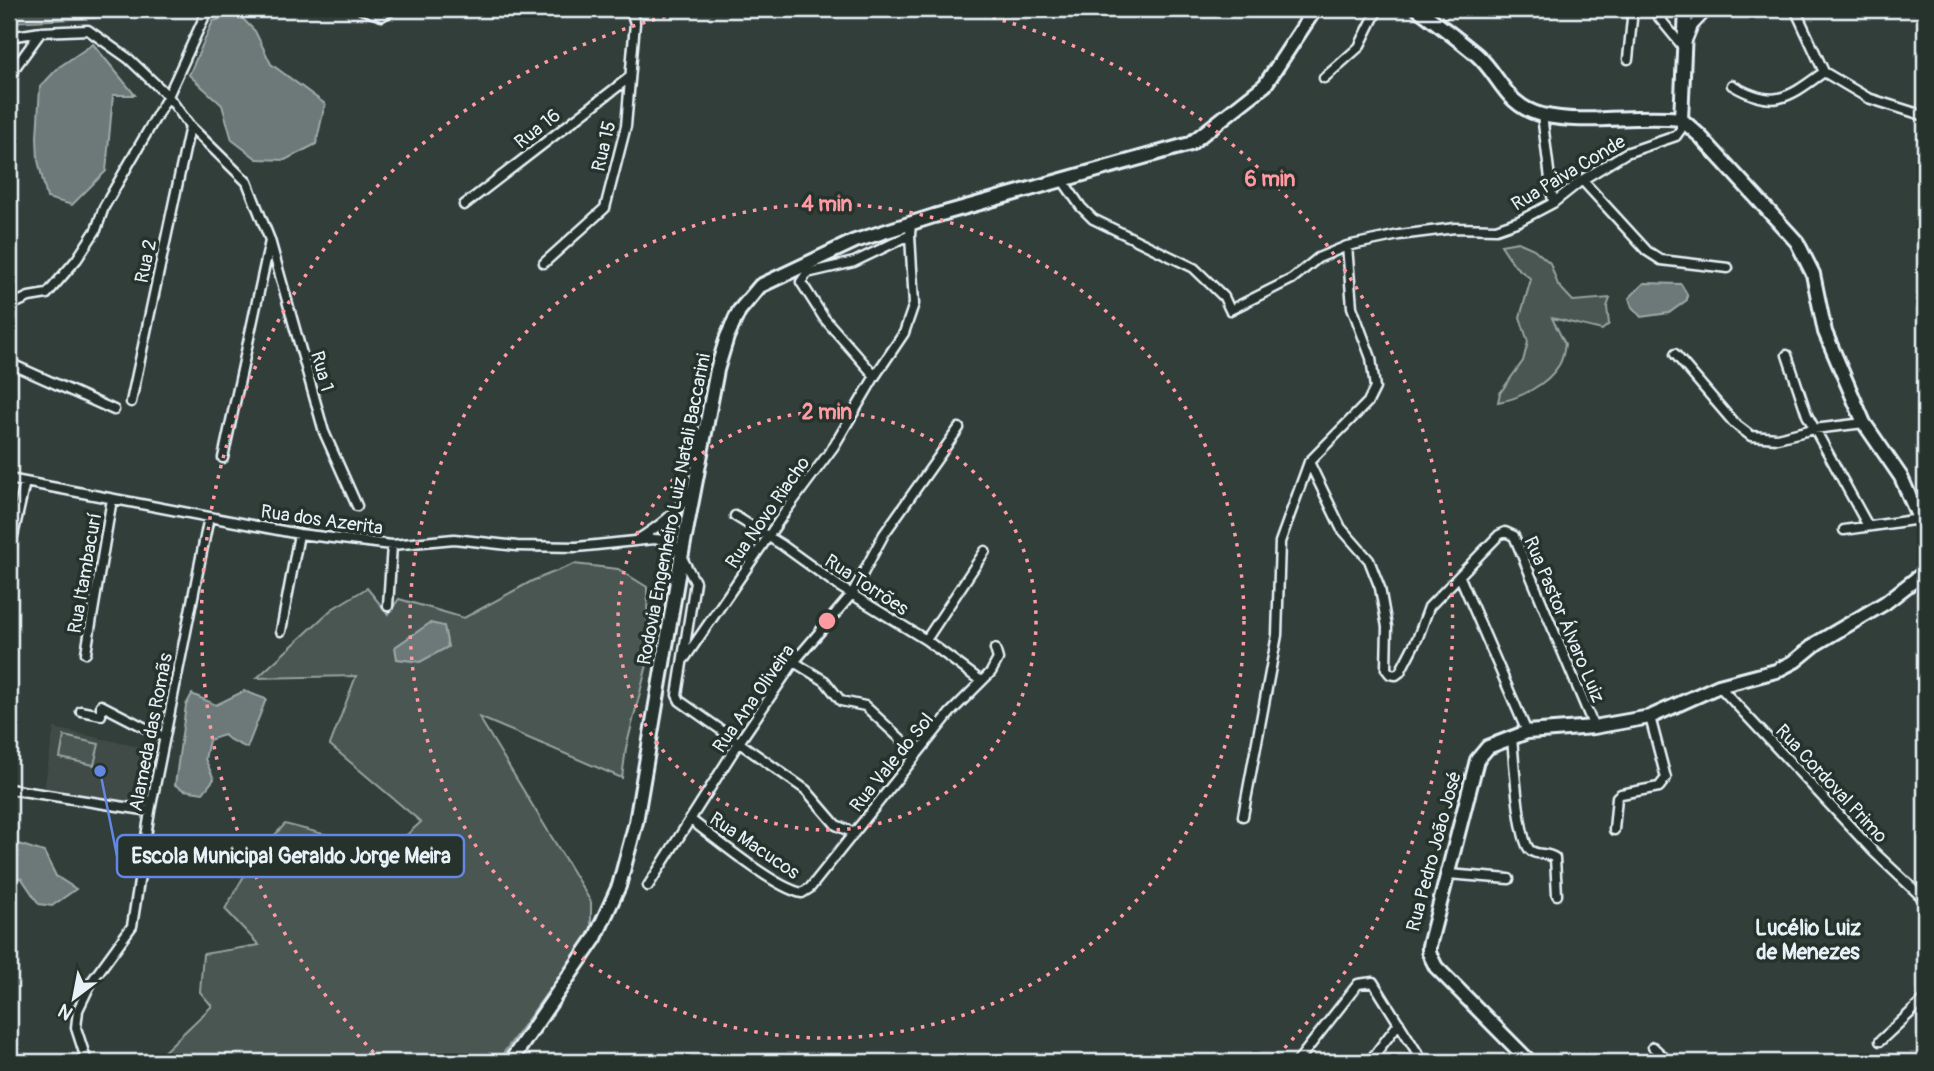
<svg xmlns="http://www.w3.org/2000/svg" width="1934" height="1071" viewBox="0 0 1934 1071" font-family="Pangolin,sans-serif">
	<rect width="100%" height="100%" fill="#323e39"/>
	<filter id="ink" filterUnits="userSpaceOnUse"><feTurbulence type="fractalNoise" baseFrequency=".0143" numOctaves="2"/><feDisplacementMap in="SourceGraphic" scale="14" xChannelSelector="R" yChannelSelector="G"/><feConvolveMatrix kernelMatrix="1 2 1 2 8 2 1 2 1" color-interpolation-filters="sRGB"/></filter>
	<g filter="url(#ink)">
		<!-- built -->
		<path fill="#3f4b46" d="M54,728L158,751L143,806L44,790Z"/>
		<!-- green -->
		<path fill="#495651" stroke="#98a4a4" stroke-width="2" d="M9,9H111L95,18L9,22Z
			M1518,242L1534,249L1550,263L1558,285L1573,301L1610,298L1607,307L1609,324L1602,330L1552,318L1565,344C1564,350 1563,359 1559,365C1548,384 1519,399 1498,402L1500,393L1523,361L1528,342L1520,317L1531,279L1515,266L1501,245Z
			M574,564L618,569L647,587L648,661L626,748L622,778L479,717L591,902V932L497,1062H153L212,1006L200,992L203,954L259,945L225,909L256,855L285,824L389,851L421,822L330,745L356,676L257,678L332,609L367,588L388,614L399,599L464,618L532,581Z
			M64,736L99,744L94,765L60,758Z"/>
		<!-- water -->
		<path fill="#6d7978" stroke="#9ea9ab" stroke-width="2" d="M238,14L255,31L271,64L325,104L316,144L285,160L257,159L232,140L222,105L189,75L213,21Z
			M93,44L135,95H113L106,171L72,205L47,198L38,160L37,137L40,87L59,67Z
			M1644,283L1681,284L1687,294V300L1669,313L1641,317L1632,307L1629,298Z
			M430,623L444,626L448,647L420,662L397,659L395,647Z
			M244,691L266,699L247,748L230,740L224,735L209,740L205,759L214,779L203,793L184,790L175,785L186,705L192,694L216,705Z
			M9,841L44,852L56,876L76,889L52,906L39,904L22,879L9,876Z"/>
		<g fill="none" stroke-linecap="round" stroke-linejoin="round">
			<!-- street casing -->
			<g stroke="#e8f1f8" stroke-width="13">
				<path id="street" d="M208,9L168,96L190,126L247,182L270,240L324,432L357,506
					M361,9L382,16L394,9
					M1652,9L1684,48L1693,26L1709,9
					M1795,9L1824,72L1868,98L1925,116
					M9,37L41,32L88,30L129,59L168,96L104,207L96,230L77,259L47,294L29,297L9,306
					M1628,59L1633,9
					M9,76L41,32
					M1324,78L1359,47L1378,9
					M1732,85C1775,110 1788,98 1824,72
					M1542,115L1553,203
					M1582,180L1647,251L1661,260L1728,268
					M1063,181L1081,207L1093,219L1194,268L1224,297L1230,310L1292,279L1318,258L1347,246L1399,235L1455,228L1496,229L1519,221L1553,203L1582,180L1626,153L1676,136L1681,129V119
					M464,205L630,77
					M544,263L605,208L626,126L635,23L630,9
					M1675,354L1734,423L1751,436L1777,438L1814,429L1864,423
					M1787,355L1807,415L1868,526
					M9,363L114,410
					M875,376L824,318L801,282L807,273L854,262L910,235
					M1924,391L1925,392
					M131,402L190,126
					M223,458L270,241
					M1309,462L1341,528L1369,560L1380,588L1387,627L1386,669L1390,674L1396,675L1400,672L1418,637L1429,607L1499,535L1505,532L1514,536L1594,727
					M9,479L299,534L392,545L454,539L517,546L577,547L654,539L668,540L676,547L695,582L677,695L680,701L806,790L836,825L854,833
					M735,516L782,545L840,587L926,640L981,681
					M1844,530L1920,519
					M637,540C658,527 679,512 691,490
					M9,554L25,482
					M1460,577L1527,732
					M388,606L392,545
					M281,631L299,534
					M926,640L985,551
					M86,653L112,499
					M685,658L785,512L834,446L875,376L904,333L914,304L910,235L911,223
					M794,662L825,681L841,701L865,706L917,754
					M1719,686L1874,852L1925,900
					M81,711L101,715V705L163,737
					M1512,738C1514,758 1518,835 1529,849C1535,856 1547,852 1555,858L1557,895
					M9,789L150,811
					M1243,816L1277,635L1280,542L1309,462L1368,402L1375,388L1371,358L1352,307L1347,246
					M691,820C716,839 775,888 802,893L810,888L950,713L991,672L998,659L995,649
					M1614,830L1617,797L1621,794L1659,787L1666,778L1650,717
					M1448,874L1509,879
					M648,886L738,744L794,662L852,594L884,534L959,428
					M1880,1041L1925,999
					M1653,1047L1669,1062
					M87,1062L76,1028L78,1010L92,981L132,926L150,811L209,517
					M1297,1062L1358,984L1373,982L1423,1062
					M1369,1062L1399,1023"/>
			</g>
			<!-- secondary casing -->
			<g stroke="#e8f1f8" stroke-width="18">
				<path id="secondary" d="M1418,9C1438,24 1458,39 1477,55C1500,75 1505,106 1542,115C1585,125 1636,114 1681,119
					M1686,9L1681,119L1700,136L1797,242L1813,274L1825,332L1864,423L1901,477L1925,532
					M510,1062L595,938L619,886L636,822L681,558L717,370L727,337L739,311L760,286L855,241L934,216L1190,144L1265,85L1315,9
					M1530,1062L1436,967L1429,953V946L1477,760L1488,747L1527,732L1594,727L1650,717L1719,686L1776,671L1795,661L1817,643L1885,603L1925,572"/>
			</g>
			<!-- street -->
			<use href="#street" stroke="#26332d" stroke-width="8"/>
			<!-- secondary -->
			<use href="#secondary" stroke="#26332d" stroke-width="12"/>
		</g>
	</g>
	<!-- distance rings -->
	<g fill="none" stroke="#ff9aa2" stroke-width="3.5" stroke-dasharray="3.5 7">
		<circle cx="827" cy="621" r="209"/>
		<circle cx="827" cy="621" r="417"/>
		<path d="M381 1060A626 626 0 0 1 692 10M962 10A626 626 0 0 1 1273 1060"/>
	</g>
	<g text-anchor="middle" stroke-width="7" stroke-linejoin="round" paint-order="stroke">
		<!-- street labels -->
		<g font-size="19" fill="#e8f1f8" stroke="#26332d">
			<text transform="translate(537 128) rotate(-38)" y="7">Rua 16</text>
			<text transform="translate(603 146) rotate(-77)" y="7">Rua 15</text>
			<text transform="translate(1568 172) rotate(-31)" y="7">Rua Paiva Conde</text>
			<text transform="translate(145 261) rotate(-78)" y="7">Rua 2</text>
			<text transform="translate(323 371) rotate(74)" y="7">Rua 1</text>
			<text transform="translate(673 509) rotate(-79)" y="7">Rodovia Engenheiro Luiz Natali Baccarini</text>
			<text transform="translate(767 512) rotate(-55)" y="7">Rua Novo Riacho</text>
			<text transform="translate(322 519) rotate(8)" y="7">Rua dos Azerita</text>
			<text transform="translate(84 573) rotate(-80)" y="7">Rua Itambacurí</text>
			<text transform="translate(867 584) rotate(33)" y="7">Rua Torrões</text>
			<text transform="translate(1565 619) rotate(67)" y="7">Rua Pastor Álvaro Luiz</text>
			<text transform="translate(753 698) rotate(-55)" y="7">Rua Ana Oliveira</text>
			<text transform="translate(150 732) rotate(-79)" y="7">Alameda das Romãs</text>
			<text transform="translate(891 762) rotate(-51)" y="7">Rua Vale do Sol</text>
			<text transform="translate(1832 783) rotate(47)" y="7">Rua Cordoval Primo</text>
			<text transform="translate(755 845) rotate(34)" y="7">Rua Macucos</text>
			<text transform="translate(1433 851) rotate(-75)" y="7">Rua Pedro João José</text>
		</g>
		<!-- neighbourhood labels -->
		<g font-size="21" font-weight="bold" fill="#e8f1f8" stroke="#26332d">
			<text x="1808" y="935">Lucélio Luiz<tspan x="1808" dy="24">de Menezes</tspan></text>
		</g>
	</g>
	<circle cx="827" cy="621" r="10" fill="#ff9aa2" stroke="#26332d" stroke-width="3.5"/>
	<g font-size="21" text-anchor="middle" font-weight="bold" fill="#ff9aa2" stroke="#26332d" stroke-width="7" stroke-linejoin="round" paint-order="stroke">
		<text x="1270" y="186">6 min</text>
		<text x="827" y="211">4 min</text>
		<text x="827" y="419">2 min</text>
	</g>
	<!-- callouts -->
	<path fill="none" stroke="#6487e3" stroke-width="2.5" d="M100 771L117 856"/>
	<circle fill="#6487e3" stroke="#26332d" stroke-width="2.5" cx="100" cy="771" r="7"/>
	<rect fill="#26332d" stroke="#6487e3" stroke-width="2.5" x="117" y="835" width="347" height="42" rx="7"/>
	<g font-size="21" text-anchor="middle" font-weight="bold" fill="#e8f1f8">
		<text x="291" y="863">Escola Municipal Geraldo Jorge Meira</text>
	</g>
	<!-- margin -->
	<rect width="1934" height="1071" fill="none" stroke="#26332d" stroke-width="35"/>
	<rect x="18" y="18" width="1899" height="1036" fill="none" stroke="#e8f1f8" stroke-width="2.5" filter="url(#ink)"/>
	<!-- north arrow -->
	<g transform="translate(74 998) rotate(212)" stroke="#26332d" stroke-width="5" paint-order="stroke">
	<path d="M0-5L12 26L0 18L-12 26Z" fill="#e8f1f8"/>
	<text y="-10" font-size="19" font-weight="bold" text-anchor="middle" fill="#e8f1f8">N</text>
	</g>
</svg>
